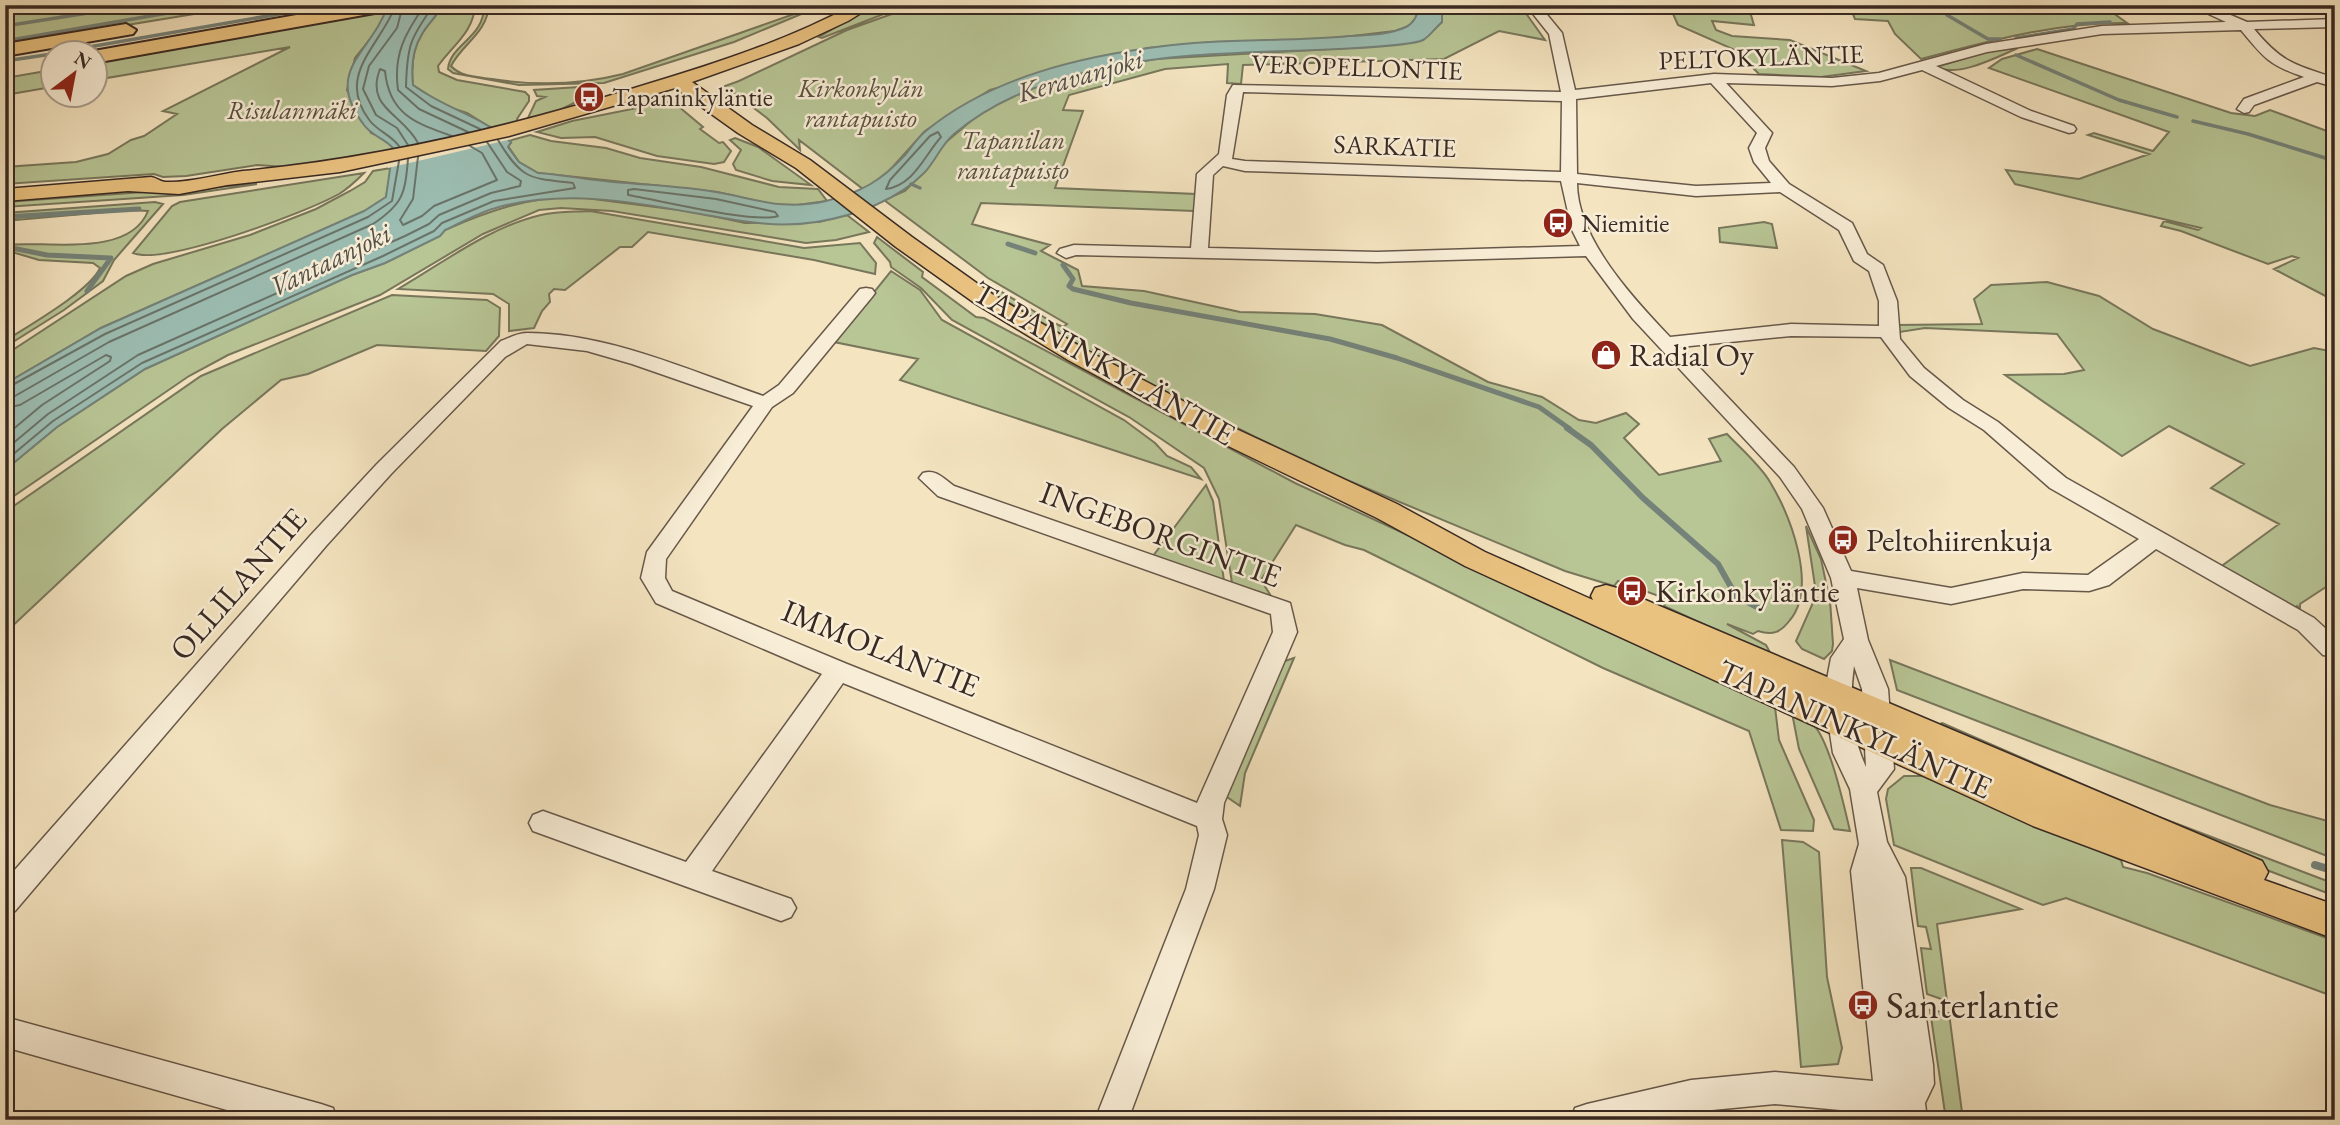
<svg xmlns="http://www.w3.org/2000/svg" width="2340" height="1125" viewBox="0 0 2340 1125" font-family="'EB Garamond',serif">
	<rect width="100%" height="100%" fill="#f4e4c0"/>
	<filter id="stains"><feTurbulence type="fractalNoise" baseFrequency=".00286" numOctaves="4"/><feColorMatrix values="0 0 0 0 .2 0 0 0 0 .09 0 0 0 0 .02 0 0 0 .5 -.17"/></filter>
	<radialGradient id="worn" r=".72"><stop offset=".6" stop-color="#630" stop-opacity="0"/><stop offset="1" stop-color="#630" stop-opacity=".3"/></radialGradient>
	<!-- green -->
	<path fill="#b8c595" stroke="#78775c" stroke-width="2" d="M5,5H249L5,45Z
		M442,5H475C474,32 452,46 438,66L439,72L457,80L525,92L529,96V101L517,119L518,124L495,129L488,126L467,113L445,106L413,85C411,67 412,50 422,34C428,23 437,17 442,5Z
		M484,5H489C487,33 463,43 451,66C461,77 477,77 492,79C537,86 579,85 623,74L797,13L810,5H823L734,42L604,83L519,85L453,73L448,69C450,44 485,38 484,5Z
		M874,5H907L822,38L819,37Z
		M917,5H1419L1416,18L1409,26L1395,31L1318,40L1212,42L1147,48L990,90L925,131L881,180L863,189L799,140L800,150L767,118L725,86L739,81L847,30Z
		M1442,5H1520L1545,40L1499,31L1444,59L1243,65L1241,84L1227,83L1228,64L1165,69L1069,95L1063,110L1083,111L1055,188L1196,194L1194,211L981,203L972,224L1050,245L1041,251L1078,270L1082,286L1144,291L1240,312L1315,314L1382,325L1488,382L1542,397L1579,420L1596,423L1626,413L1639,424L1624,438L1659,475L1721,461L1709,439L1727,434C1741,449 1760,465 1770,482C1790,515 1818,586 1790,620C1781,632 1773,636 1758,631L1753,634L1727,624L1766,645L1772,656L1664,606L1667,599L1618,581L1614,586L1565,571L1347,480L1253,436L1104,360L976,283L988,284L1054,323L1063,327L1067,324L988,278L884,200L905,191L925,171L939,148L978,115L1009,97L1038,86L1084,73L1155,59L1364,47L1423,40L1442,22Z
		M1669,5H1748L1754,25L1712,21L1716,30L1732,36L1790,40L1866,71L1821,77L1759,74L1735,50L1678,25Z
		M1907,5H2102L2127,23C2058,22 1988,41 1921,59L1895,34L1888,21L1855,19L1852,12H1934L1912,9Z
		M387,10L376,32L355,58L347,90L371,133L386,139L393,148L392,153L287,167L257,165L186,176L163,177L154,174L5,184V167L76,162L108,154L131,140L144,136L177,114L163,111L290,47L95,80V62Z
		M2018,48C1997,57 1958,78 1936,67L1989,51Z
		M2037,49L2231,113L2255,116L2270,110L2335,134V301L2274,269L2298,258L2292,256L2268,264L2181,231L2161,226L2164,221L2198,230L2201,228L2015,184L2006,170L2079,179L2149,154L2088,135L2094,133L2153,151L2169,132L1989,68L2002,59Z
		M52,70V87L5,95V78Z
		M579,87L590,95L554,113L526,122L536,101L545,97L537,96L534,90Z
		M672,101L703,127L700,129L719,143L723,142L731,151L724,162L714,164L657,156L595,137L561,138L537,132L572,121Z
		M530,135L551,141L606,148L640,158L701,167L779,187L818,189L827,201L797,205L771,204L717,192L538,173L519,162L508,146L511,143L508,141Z
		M735,138L758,147L811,185L772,181L736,170L733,164L741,150L730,140Z
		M391,168L386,197L365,211L101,328L5,384V355L126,276L153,264L250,235L316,209L350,191L365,182L373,171Z
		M364,173C356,181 349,188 339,194C307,212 164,266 133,253L172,206L180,202Z
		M257,184L183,195L5,207V202Z
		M578,197L694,212L745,223L819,222L847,215L869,232L836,240L806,243L612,211L561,208L539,210L483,234L380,295L228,355L189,376L5,502V470L57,427L145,369L352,275L385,263L440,236L445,230C488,211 530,196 578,197Z
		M155,202L163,204L114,260L103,281L64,310L5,347V341C28,326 90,291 100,268L93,263L39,260L5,250V245C44,240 129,259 148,211L129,210L5,221V213Z
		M590,211L804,248L860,243L876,263L875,274L814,260L648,232L632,247H620L565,290L554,289L549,294L550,302L542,311L534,328L509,331V304L493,294L398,289C443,263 489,227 541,215C557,211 574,212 590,211Z
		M1764,222L1772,224L1777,248L1720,242L1719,228Z
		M877,237L923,272L922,277L976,317L984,318L1295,483L1617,632L1774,699L1779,740L1814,820L1813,831L1781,830L1749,731L1603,668L1364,550L1345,545L1296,525L1261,580L1271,596L1232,583L1219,499L1204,468L1129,417L952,320L921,288L891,267L890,262L874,243Z
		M891,271L920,290L942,320L1124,420L1155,443L1167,456L1191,467L1201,479L900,380L918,359L834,342Z
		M2047,282L2099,296L2153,329L2250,366L2314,348L2335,352V581L2300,604V608L2297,606L2292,610L2219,568L2279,524L2211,488L2244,464L2169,426L2122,456L2005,375L2064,374L2084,370L2057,334L1925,328L1900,332L1897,325L1982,324L1974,299L1991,285Z
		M392,295L487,300L500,308L499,336L486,351L377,345L308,374L281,380L222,429L5,633V512L201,376Z
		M1206,485L1213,501L1224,581L1153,556Z
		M1806,526L1821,559L1828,592L1815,586Z
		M1815,598L1830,600L1833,644L1832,651L1824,659L1802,649L1796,641Z
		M1294,658L1245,773L1240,806L1227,797V784L1279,663Z
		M1890,660L2270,805L2335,823V859L1897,690Z
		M1792,713C1798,716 1807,718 1812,723C1830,740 1844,806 1850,831L1834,829L1799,749Z
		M1942,723L2146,812L2335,884V896L2238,859L1938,725Z
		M1904,776H1923L2121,860L2123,867L2147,873L2335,941V997L2066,898L2043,905L1894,845L1886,799L1888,789Z
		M1782,840L1803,842L1819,852L1827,977L1842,1048L1838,1064L1801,1067Z
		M1911,868H1921L2021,909L1937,924L1947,1001L1927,994L1921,948L1931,949L1926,927L1918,926Z
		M1930,1010L1949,1013L1963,1120H1946Z"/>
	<!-- water -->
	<path fill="#9cbeb3" stroke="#748279" stroke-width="2" d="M388,5H442C437,17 428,23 422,34C412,50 411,67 413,85C444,108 481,116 511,142L508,147L519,162L538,173C558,174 576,178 596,180C635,185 676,185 716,192C757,199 782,211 826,201C862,192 881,181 906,154C912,146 919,136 927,130C992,77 1082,56 1164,46C1225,38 1287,42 1349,36C1367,35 1389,35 1406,27C1414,23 1418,14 1419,5H1442V22C1436,27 1429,37 1423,40C1412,46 1353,48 1338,49C1253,53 1166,51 1083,73C1036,85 992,102 954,134C941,145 936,160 925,172C898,200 855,216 816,222C773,229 736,220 694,213C630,201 563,190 499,207C480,212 462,222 445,230L440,236L385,263L352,275L145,369L57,427L5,470V384L101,328L364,211L386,197L393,148C384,138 372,136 364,125C322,70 372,53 388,5Z"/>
	<!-- pier -->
	<path fill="#f4e4c0" d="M501,129L512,139L388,168L389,155Z"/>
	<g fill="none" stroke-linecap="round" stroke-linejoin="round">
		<!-- shore -->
		<path stroke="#6a746a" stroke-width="2" d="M403,5L397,28L369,66L363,89L376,115L397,128L408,145
			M425,5C405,33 393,55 398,90L419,109L468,132
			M434,5C410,38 407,46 406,87L431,106L480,129
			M395,7C379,47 335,76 370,121C378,131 391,135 399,146
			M938,132L941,137C924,156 914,185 886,189L890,180L930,136Z
			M418,143C402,113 365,108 380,69L385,71C389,114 415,123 452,136
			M418,157L413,199L400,220L403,225L422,216L434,206L497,180L482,153L470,146
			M634,189L716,199L775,212L778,216C755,224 658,200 628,195V190Z
			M5,389L105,334L368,217L392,201L399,161
			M5,398L15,396L109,342L373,224C403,204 405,194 408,159
			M5,408L20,405L106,355L111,357L110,361L42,405L5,436
			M5,450L48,414L138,355L405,236L429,224L439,215L491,193L520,186L521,181L507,172L487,142
			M5,461L53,421L142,363L383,256L434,231L442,223L494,201L575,188L573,183C529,178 522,180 498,140"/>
		<!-- stream-far3 -->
		<path stroke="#748279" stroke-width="3.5" d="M1931,5L1974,7
			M1990,6L2096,5
			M1947,15L1988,39H2000
			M5,26L139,5
			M2016,38L2073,29L2077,24L2110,22
			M5,41L214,5
			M60,52L331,5
			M2016,55L2119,100L2177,117
			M5,61L52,54
			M2193,121L2248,134L2335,161
			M911,184L920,188"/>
		<!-- stream-far2 -->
		<path stroke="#748279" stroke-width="5" d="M5,217L139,209
			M1008,244L1035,253
			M7,247L47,255L111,258L87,291
			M1063,265L1073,279L1069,286L1073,289L1131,303L1330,339L1397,358L1539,407L1570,429"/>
		<!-- stream-far1 -->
		<path stroke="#748279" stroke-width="6" d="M1567,428L1591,445L1643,498L1718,564L1736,596L1761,609"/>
		<!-- stream -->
		<path stroke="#748279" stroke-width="8" d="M2315,865L2335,871"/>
		<!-- minor casing -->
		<g stroke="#67584a" stroke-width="3">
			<path id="minor" d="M1526,5H1539L1562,33L1575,90L1714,74L1832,78L1879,73L1986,44L2102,26L2226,22L2189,5H2207L2247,22L2335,19V27L2254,29C2282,63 2295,65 2335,78V87L2317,82L2254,105L2249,112L2244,113L2237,109L2244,99L2304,77C2269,65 2264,58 2241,30L2102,34L1987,52L1936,66L2031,111L2074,126L2076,129L2074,132L2069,133L2021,117L1922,70L1880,81L1832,86L1726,83L1772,133L1765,148L1769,161L1789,184L1852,223L1867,254L1883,265L1897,301L1900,339L1924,368L1963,400L1998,422L2066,478L2314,618L2335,637V657L2323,655L2298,630L2156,549L2109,585L2089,591L2023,589L1951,604L1857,588L1868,640L1888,689L1894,769L1877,792L1887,842L1905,877L1933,1065L1934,1084L1925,1103L1927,1120H1895L1894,1115L1775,1104L1691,1112L1658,1120H1571L1575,1108L1587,1104L1691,1080L1775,1072L1873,1081L1851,871L1859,844L1850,789L1833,753L1824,695L1831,658L1844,639L1831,578L1802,509L1780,477L1633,319L1586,256L1377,262L1076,255L1066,258L1057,253L1060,249L1074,245L1191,248L1197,174L1219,154L1227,95L1233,85L1561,92L1549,34ZM1711,83L1757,133L1749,148L1754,162L1771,183L1696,186L1577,174L1576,99ZM1243,92L1562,101L1561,172L1245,161L1232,159ZM1223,166L1245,171L1561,181L1572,230L1580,246L1377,252L1208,248L1213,175ZM1577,183L1696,196L1780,192L1839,230L1854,261L1869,271L1879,301V326L1791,324L1670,337C1634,299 1577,239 1577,183ZM1791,336L1881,337L1910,376L1949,408L1984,430L2050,488L2139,539L2088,575L2023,573L1951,588L1851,571L1823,508L1794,467L1680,347ZM1854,666L1862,689L1866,767C1851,735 1849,701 1854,666Z
				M866,288L872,289L875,293L872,297L793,393L772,407L666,559L665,578L672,591L847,664L1197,803L1273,632L1271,614L938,496L919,478L923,473C936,469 943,478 954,486L1290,603L1297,632L1224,803L1222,819L1227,835L1214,889L1128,1120H1095L1186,889L1199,835L1197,826L843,683L712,871L791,899L796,908L791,917L781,921L533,831L529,823L533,815L543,811L686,862L822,674L656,603L641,578L647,552L753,406L632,364L587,351L527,344L505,357L391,474L326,546L15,911L5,915V881L310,536L377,464L501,341C509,338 518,333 527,333C607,333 688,370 763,396L779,385L860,289Z
				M5,1017L321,1104L333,1108L337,1120H262L5,1047Z"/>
		</g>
		<!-- major casing -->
		<g stroke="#382922" stroke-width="3">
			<path id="major" d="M853,5H874L848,21L799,44L692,82L752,125L810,160L912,237L992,294L1086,350L1234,428L1397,504L1485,552L1593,600L1591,596L1595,588L1606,585L1617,588L2262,861L2268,872L2264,880L2335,905V939L2033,826L1465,566L1377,518L1216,440L1068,360L976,304L896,247L796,168L738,133L675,88L509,136L340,172L227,185L179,194L128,191L5,201V189L151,177C157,178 159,181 165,182C191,183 218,174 243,171C380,158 511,127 641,86C714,64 786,41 853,5Z"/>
		</g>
		<!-- highway casing -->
		<g stroke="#382922" stroke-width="4">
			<path id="highway" d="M353,5H395L386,11L94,63V52H88Z
				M126,24L136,30L133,34L5,56V44Z"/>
		</g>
		<!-- minor -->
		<use href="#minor" fill="#f8edd6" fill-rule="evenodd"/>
		<!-- major -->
		<use href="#major" fill="#eac280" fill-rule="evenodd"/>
		<!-- highway -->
		<use href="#highway" fill="#eac280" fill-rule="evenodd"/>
	</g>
	<!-- icons -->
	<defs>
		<g id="bus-disc" transform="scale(1.575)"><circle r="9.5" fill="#8f2418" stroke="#f8edd6"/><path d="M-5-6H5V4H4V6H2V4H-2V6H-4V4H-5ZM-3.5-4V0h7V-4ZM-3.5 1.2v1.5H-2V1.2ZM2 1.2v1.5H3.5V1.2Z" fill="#fff"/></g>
		<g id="shop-disc" transform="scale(1.575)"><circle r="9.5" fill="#8f2418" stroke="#f8edd6"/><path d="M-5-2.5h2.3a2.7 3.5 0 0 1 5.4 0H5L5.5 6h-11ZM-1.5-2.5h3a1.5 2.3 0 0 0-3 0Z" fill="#fff"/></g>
	</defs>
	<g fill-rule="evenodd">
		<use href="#bus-disc" x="589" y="97"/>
		<use href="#bus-disc" x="1558" y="223"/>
		<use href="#shop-disc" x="1606" y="355"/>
		<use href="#bus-disc" x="1843" y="540"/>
		<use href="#bus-disc" x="1632" y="591"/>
		<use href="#bus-disc" x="1863" y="1005"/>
	</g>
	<g text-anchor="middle" stroke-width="5" stroke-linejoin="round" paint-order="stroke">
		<!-- far-street labels -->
		<g font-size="26" fill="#382922" stroke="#f8edd6">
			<text transform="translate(1761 57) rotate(-2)" y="9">PELTOKYLÄNTIE</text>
			<text transform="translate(1357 67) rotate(2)" y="9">VEROPELLONTIE</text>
			<text transform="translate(1395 146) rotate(2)" y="9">SARKATIE</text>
		</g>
		<!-- far-park labels -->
		<g font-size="26" font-style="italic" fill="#58503f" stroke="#f8edd6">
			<text x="861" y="97">Kirkonkylän<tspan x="861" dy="30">rantapuisto</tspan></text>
			<text x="292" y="119">Risulanmäki</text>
			<text x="1013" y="149">Tapanilan<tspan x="1013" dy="30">rantapuisto</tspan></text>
		</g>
		<!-- far-poi labels -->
		<g font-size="26" fill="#382922" stroke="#f8edd6" text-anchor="start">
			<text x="612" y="106">Tapaninkyläntie</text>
			<text x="1581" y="232">Niemitie</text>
		</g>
		<!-- far-water labels -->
		<g font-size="28" font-style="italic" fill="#514e46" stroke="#f8edd6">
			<text transform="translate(1080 75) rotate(-16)" y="10">Keravanjoki</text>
			<text transform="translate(330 259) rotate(-26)" y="10">Vantaanjoki</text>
		</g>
		<!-- poi labels -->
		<g font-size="32" fill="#382922" stroke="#f8edd6" text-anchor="start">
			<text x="1629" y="366">Radial Oy</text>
			<text x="1866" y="551">Peltohiirenkuja</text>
			<text x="1655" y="602">Kirkonkyläntie</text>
		</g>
		<!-- street labels -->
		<g font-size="32" fill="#382922" stroke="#f8edd6">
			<text transform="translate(1104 363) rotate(30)" y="11">TAPANINKYLÄNTIE</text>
			<text transform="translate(1161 534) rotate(20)" y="11">INGEBORGINTIE</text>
			<text transform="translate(238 584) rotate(-49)" y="11">OLLILANTIE</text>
			<text transform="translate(881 648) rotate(22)" y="11">IMMOLANTIE</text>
			<text transform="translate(1855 729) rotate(24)" y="11">TAPANINKYLÄNTIE</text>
		</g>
		<!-- near-poi labels -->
		<g font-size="38" fill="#382922" stroke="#f8edd6" text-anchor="start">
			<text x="1886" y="1018">Santerlantie</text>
		</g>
	</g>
	<!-- margin -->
	<rect width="2340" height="1125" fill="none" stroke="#f4e4c0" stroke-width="28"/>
	<rect x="7" y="7" width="2326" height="1111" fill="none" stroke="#382922" stroke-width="3.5"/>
	<rect x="14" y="14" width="2312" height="1097" fill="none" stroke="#382922" stroke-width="2"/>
	<!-- north arrow -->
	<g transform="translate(74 74) rotate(32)"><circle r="33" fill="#f8edd6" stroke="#ab9f8e" stroke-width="2"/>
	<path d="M0-5L12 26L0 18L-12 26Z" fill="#8f2418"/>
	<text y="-10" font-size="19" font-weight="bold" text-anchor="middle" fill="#382922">N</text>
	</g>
	<rect width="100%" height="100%" filter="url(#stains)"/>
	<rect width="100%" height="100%" fill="url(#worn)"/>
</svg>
